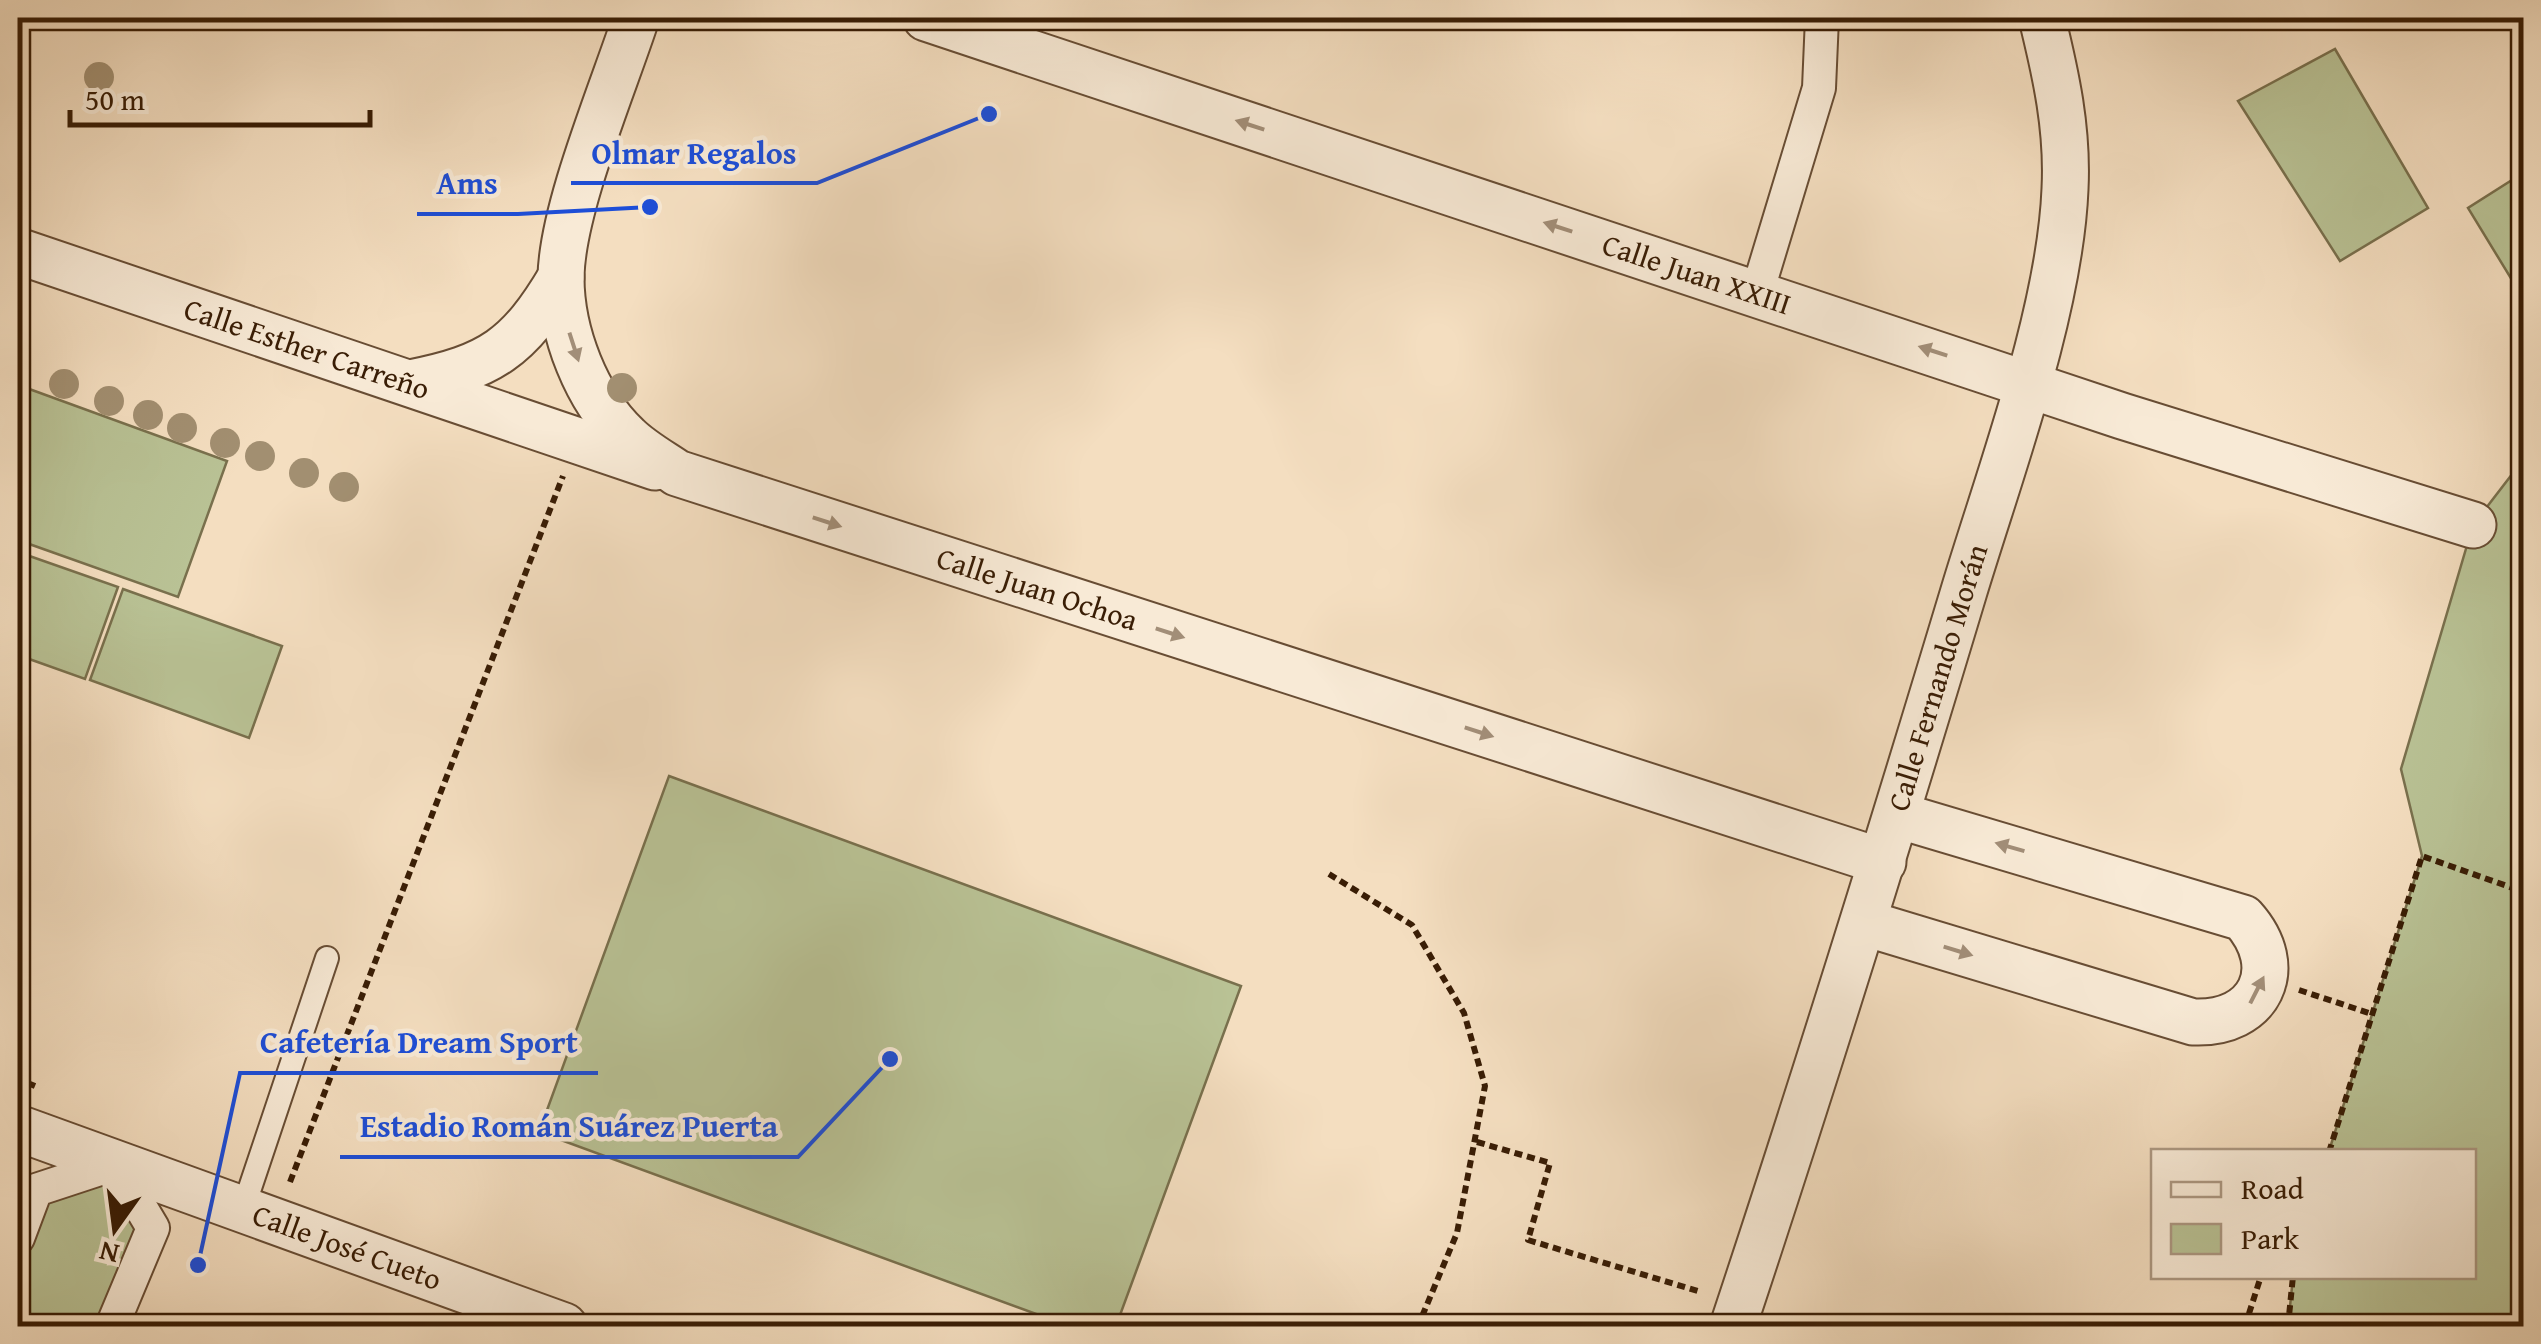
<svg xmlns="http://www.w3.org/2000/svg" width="2541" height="1344" viewBox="0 0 2541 1344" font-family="'Gentium Book Plus',serif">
	<rect width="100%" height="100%" fill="#f4dec0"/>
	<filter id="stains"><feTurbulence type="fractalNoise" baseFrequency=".002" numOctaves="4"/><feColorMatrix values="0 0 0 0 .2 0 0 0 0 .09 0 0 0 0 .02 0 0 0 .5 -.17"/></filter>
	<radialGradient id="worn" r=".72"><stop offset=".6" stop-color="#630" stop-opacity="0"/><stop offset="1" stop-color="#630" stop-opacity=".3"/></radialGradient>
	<!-- green -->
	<path fill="#b9c295" stroke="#79704d" stroke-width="2.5" d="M2335,49L2428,208L2340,261L2238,101Z
		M2523,173V298L2468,208Z
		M21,386L227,461L178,597L18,540V396Z
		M2523,460V1326H2288L2293,1277L2474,1276V1152L2329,1151L2422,856L2401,769L2473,525Z
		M18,552L118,587L85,679L18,655Z
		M123,589L282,646L249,738L90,680Z
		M669,776L1241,986L1116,1326H1069L539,1132Z
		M111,1182L153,1228L106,1326H18V1240L36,1190Z"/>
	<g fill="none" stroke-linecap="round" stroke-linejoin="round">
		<!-- service casing -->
		<g stroke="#684d34" stroke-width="26">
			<path id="service" d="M242,1212L327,958"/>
		</g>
		<!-- pedestrian casing -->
		<g stroke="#684d34" stroke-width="36">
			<path id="pedestrian" d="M1757,293L1819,88L1822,18
				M18,1238L36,1190L115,1164L153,1228L112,1326"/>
		</g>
		<!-- minor casing -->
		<g stroke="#684d34" stroke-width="49">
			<g id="minor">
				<path id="s1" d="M636,18C614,86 562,208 561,277C561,333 586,398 627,437C641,451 661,462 677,473L1883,862"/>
				<path id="s2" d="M926,18L2122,416L2473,525"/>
				<path id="s3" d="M18,251L655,467"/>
				<path d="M410,383C491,367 519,348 561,277"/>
				<path d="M1865,923L2193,1022C2260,1025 2288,968 2243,918L1897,815"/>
				<path id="s4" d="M18,1128L564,1326"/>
				<path id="s5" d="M1733,1326C1814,1082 1890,837 1964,591C2000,472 2060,312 2065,189C2068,129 2056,75 2042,18"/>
			</g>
		</g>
		<!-- path -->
		<path stroke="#391d05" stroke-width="6" stroke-dasharray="8 5" stroke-linecap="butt" d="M1329,874L1412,925L1464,1013L1485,1086L1457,1233L1418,1326
			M2299,990L2372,1014
			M18,1079L35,1086
			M1477,1142L1550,1163L1528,1240L1701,1292
			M2329,1152L2422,856L2524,892
			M290,1182L563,476
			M2245,1326L2261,1276
			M2288,1326L2293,1276"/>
		<!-- service -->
		<use href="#service" stroke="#f8ead6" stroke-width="22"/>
		<!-- pedestrian -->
		<use href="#pedestrian" stroke="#f8ead6" stroke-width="32"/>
		<!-- minor -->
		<use href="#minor" stroke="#f8ead6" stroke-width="45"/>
	</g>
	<!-- trees -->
	<g fill="#a28f71">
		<circle cx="99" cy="77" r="15"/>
		<circle cx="64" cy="384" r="15"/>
		<circle cx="622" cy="388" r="15"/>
		<circle cx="109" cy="401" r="15"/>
		<circle cx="148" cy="415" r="15"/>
		<circle cx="182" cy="428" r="15"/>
		<circle cx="225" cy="443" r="15"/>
		<circle cx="260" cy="456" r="15"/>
		<circle cx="304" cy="473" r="15"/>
		<circle cx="344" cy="487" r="15"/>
	</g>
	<!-- one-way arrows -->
	<defs><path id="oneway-solid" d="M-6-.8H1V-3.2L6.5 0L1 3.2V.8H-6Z" transform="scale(2.5)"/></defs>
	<g fill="#a28e78">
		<use href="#oneway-solid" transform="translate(1250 125) rotate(-162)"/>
		<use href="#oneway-solid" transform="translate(1558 227) rotate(-162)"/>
		<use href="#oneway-solid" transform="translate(574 347) rotate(72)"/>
		<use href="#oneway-solid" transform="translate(1933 351) rotate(-162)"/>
		<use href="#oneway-solid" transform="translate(827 522) rotate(18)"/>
		<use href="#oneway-solid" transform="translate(1170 633) rotate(18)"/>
		<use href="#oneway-solid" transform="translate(1479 732) rotate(18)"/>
		<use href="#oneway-solid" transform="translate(2010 847) rotate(-164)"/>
		<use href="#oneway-solid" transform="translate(1958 951) rotate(17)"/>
		<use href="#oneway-solid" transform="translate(2257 990) rotate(-63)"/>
	</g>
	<g text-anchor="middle" stroke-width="9" stroke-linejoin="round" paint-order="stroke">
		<!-- street labels -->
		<g font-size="30" fill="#391d05" stroke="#f8ead6">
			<text dy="10" stroke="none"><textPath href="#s2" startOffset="812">Calle Juan XXIII</textPath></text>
			<text dy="10" stroke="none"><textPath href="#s3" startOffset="305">Calle Esther Carreño</textPath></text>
			<text dy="10" stroke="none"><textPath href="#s1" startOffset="888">Calle Juan Ochoa</textPath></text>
			<text dy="10" stroke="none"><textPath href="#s5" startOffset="680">Calle Fernando Morán</textPath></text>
			<text dy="10" stroke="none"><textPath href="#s4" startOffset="350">Calle José Cueto</textPath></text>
		</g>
	</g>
	<!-- callouts -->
	<path fill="none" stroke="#1d4ed8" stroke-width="4" d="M989 114L817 183H571M650 207L518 214H417M198 1265L240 1073H598M890 1059L798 1157H340"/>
	<g fill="#1d4ed8" stroke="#f8ead6" stroke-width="4">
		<circle cx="989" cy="114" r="10"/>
		<circle cx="650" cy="207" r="10"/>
		<circle cx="198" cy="1265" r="10"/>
		<circle cx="890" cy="1059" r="10"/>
	</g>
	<g font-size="32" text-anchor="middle" font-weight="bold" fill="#1d4ed8" stroke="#f8ead6" stroke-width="9" stroke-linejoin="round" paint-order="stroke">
		<text x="694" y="164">Olmar Regalos</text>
		<text x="467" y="194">Ams</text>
		<text x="419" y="1053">Cafetería Dream Sport</text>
		<text x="569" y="1137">Estadio Román Suárez Puerta</text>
	</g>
	<!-- margin -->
	<rect width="2541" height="1344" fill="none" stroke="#f4dec0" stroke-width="60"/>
	<rect x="20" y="20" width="2501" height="1304" fill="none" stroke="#391d05" stroke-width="5"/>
	<rect x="30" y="30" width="2481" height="1284" fill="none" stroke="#391d05" stroke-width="2.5"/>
	<!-- legend -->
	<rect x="2151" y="1149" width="325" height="130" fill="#f8ead6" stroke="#ac9882" stroke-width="2.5"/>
	<rect x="2171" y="1182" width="50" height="15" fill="#f8ead6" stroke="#ac9882" stroke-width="2.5"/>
	<text x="2241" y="1199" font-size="30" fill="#391d05">Road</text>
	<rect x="2171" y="1224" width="50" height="30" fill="#b9c295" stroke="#ac9882" stroke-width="2.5"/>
	<text x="2241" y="1249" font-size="30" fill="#391d05">Park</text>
	<!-- north arrow -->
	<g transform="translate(115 1229) rotate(194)" stroke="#f8ead6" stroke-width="8" paint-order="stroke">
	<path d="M0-8L18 38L0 25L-18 38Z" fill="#391d05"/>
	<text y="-15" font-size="28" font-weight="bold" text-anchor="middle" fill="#391d05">N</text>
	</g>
	<!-- scale -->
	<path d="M70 110v15h300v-15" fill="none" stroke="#391d05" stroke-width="5"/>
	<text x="85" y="110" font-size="30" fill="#391d05" stroke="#f8ead6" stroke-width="8" paint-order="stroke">50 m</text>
	<rect width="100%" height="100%" filter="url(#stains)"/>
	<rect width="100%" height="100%" fill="url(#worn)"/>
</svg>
